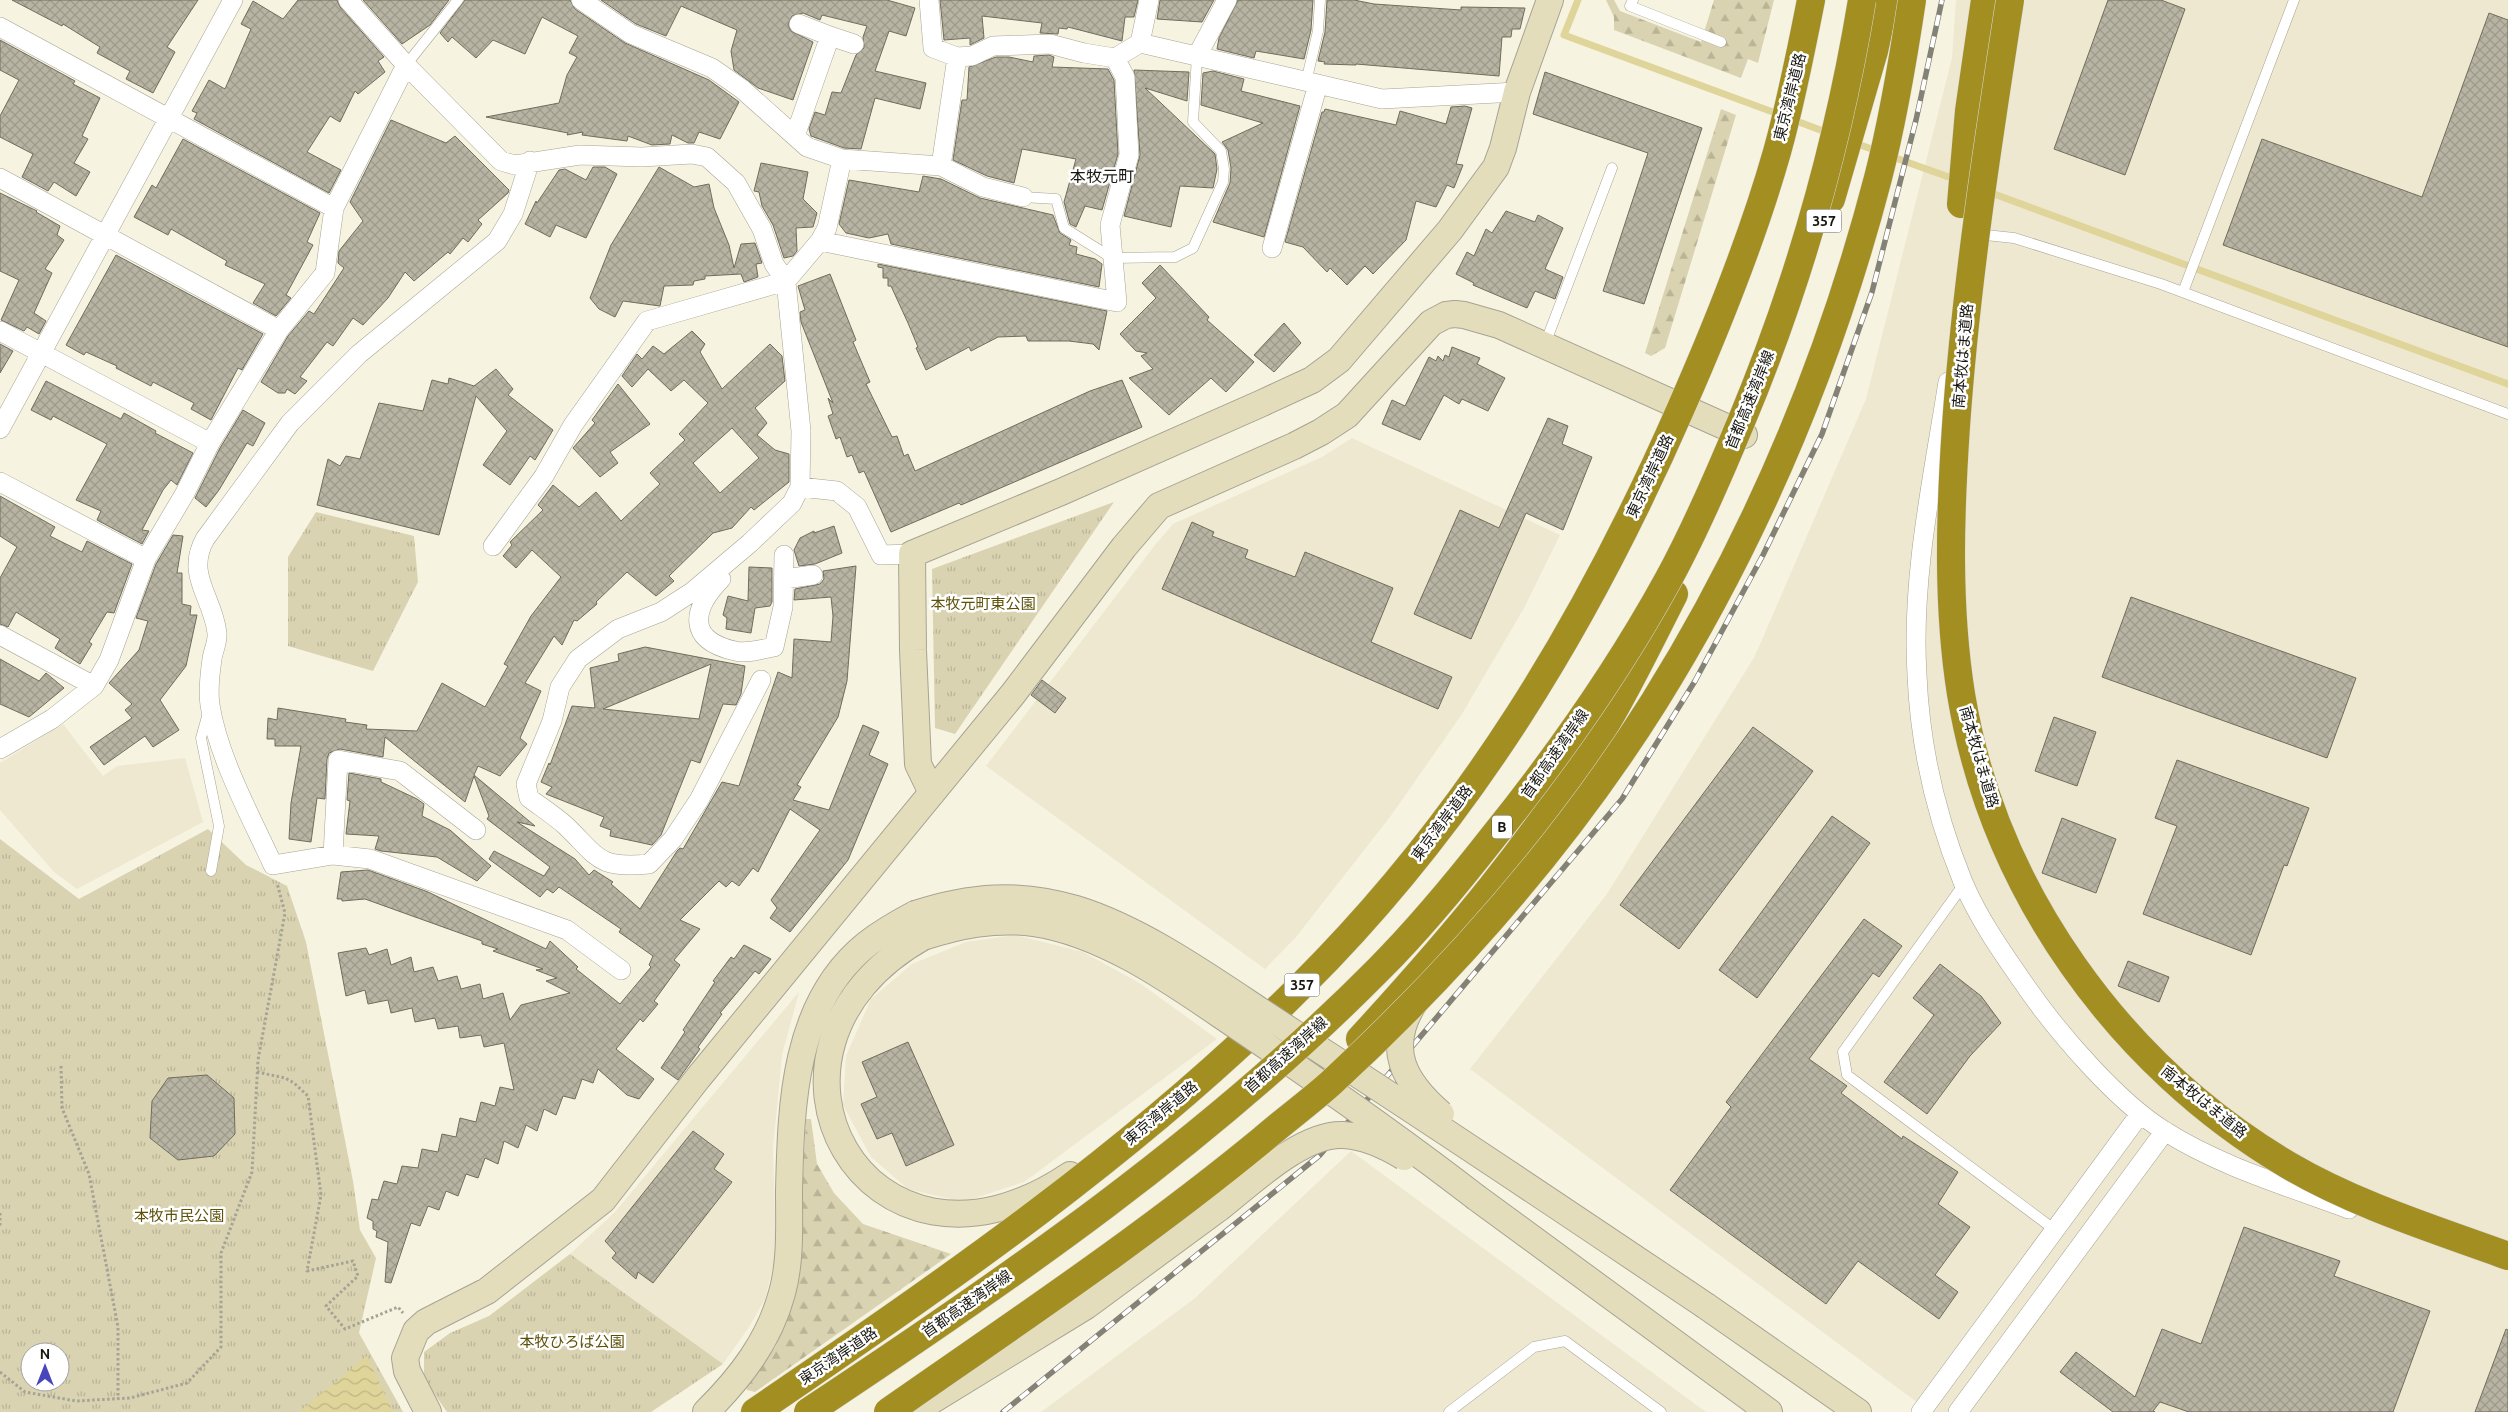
<svg xmlns="http://www.w3.org/2000/svg" width="2508" height="1412" viewBox="0 0 2508 1412" font-family="Ubuntu,'Noto Sans JP',sans-serif">
	<defs>
		<pattern id="forest-firs" width="22" height="20" patternUnits="userSpaceOnUse" patternTransform="scale(1.25)"><rect width="22" height="20" fill="#dad3b1"/><path d="M5 1l3.5 6h-7zM16 11l3.5 6h-7z" fill="#bab497"/></pattern>
		<pattern id="park-tufts" width="24" height="20" patternUnits="userSpaceOnUse" patternTransform="scale(1.25)"><rect width="24" height="20" fill="#dad3b1"/><path d="M3 7l-1-3M5 7V3M7 7l1-3M15 17l-1-3M17 17v-4M19 17l1-3" fill="none" stroke="#bab497"/></pattern>
		<pattern id="water-waves" width="16" height="10" patternUnits="userSpaceOnUse" patternTransform="scale(1.25)"><rect width="16" height="10" fill="#dfd499"/><path d="M0 5q4-4 8 0t8 0" fill="none" stroke="#bfb583"/></pattern>
		<pattern id="building-cross-hatch" width="8" height="8" patternUnits="userSpaceOnUse" patternTransform="scale(1.25)"><rect width="8" height="8" fill="#b7b4a3"/><path d="M0 0l8 8M0 8l8-8" fill="none" stroke="#9d9a8b"/></pattern>
	</defs>
	<rect width="100%" height="100%" fill="#f6f3e1"/>
	<!-- built -->
	<path fill="#ede8cf" d="M1956,0H2508V1412H1930L1470,1069L1607,894L1755,656L1866,399L1952,58Z
		M1352,438L1560,535L1524,608L1462,714L1390,817L1296,937L1265,969L986,766L1155,545L1173,524L1322,457Z
		M63,724L103,776L117,766L185,758L203,822L77,889L54,872L0,810V763Z
		M1015,935L1083,952L1141,984L1217,1039L1024,1182L963,1202L908,1189L871,1157L843,1105L846,1056L871,999L912,964L966,942Z
		M799,992L782,1055L773,1148L776,1254L765,1299L749,1327L723,1364L570,1254L615,1212Z
		M1351,1151L1706,1412H1041L1194,1299Z"/>
	<!-- forest -->
	<path fill="url(#forest-firs)" d="M1606,0H1614L1620,11L1701,42L1714,0H1774L1758,63L1748,59L1741,78L1614,30V17Z
		M1721,109L1736,115L1665,348L1651,356L1645,353Z
		M806,1119H811L817,1164L834,1193L863,1224L951,1254L755,1392L747,1390L745,1383L775,1348L793,1302L798,1261Z"/>
	<!-- park -->
	<path fill="url(#park-tufts)" fill-rule="evenodd" d="M1114,502L955,734L935,728L932,569Z
		M316,512L414,536L418,582L373,671L288,646V557Z
		M208,829L246,865L287,886L306,942L353,1181L360,1230L376,1258L359,1333L403,1412H0V839L79,899ZM30,1352H60V1382H30Z
		M570,1254L723,1364L651,1412H447L424,1379V1352L450,1333L489,1316Z"/>
	<!-- water -->
	<path fill="url(#water-waves)" d="M367,1356L393,1412H299Z"/>
	<g fill="none" stroke-linecap="round" stroke-linejoin="round">
		<!-- stream -->
		<path stroke="#dfd499" stroke-width="7" d="M1578,0L1564,35L1781,115
			M1791,119L1831,134
			M1852,142L1880,152
			M1890,156L1957,180
			M1986,191L2508,384"/>
	</g>
	<!-- building -->
	<path fill="url(#building-cross-hatch)" stroke="#706d5d" fill-rule="evenodd" d="M12,0H198L167,47L175,52L153,93L126,79L130,71L97,53L100,47L63,24L62,26Z
		M298,0H337L340,7L384,57L378,61L385,72L358,94L355,91L340,122L330,116L307,152L341,170L329,193L194,119L197,113L192,111L209,80L225,89L251,29L241,24L253,1L283,19Z
		M363,0H449L430,25L402,44Z
		M465,0H570L575,9L625,43L709,80L739,102L720,139L699,132L694,143H688L672,135L670,144L652,145L628,136L627,141L582,135L583,132L567,135L568,133L486,117L559,103L567,75L577,57L569,53L578,36L542,17L525,54L493,40L476,58L452,37L448,42L440,33Z
		M601,0H887L915,8L906,36L889,31L875,71L926,83L920,109L875,98L861,149L844,148L811,136L809,129L815,112L825,115L832,92L841,93L856,55L864,48L863,37L867,26L822,15L820,20L803,13L792,16L788,25L791,31L813,42L793,100L758,88L734,70L731,51L737,30L681,6L666,36L636,24Z
		M940,0H1138L1134,17H1125L1122,41L1068,27L1067,29L1059,28L1058,34L1040,33L1042,23L982,16L984,38L970,45V38L944,40Z
		M1160,0H1214L1202,22L1157,19Z
		M1238,0H1313L1311,30L1304,59L1256,51L1254,58L1217,49L1219,38Z
		M1327,0H1354L1374,4L1461,10V7L1525,8L1520,29H1512L1511,37H1502L1499,76L1356,64V65L1324,64L1325,62L1318,61L1325,32Z
		M2108,0H2161L2185,9L2125,175L2054,149Z
		M2489,13L2508,20V347L2223,245L2262,139L2422,197Z
		M0,40L75,81L73,84L100,98L82,136L88,139L74,163L90,172L76,196L54,182L48,191L22,177L33,154L0,137V116L19,80L0,70Z
		M1049,55L1054,57L1052,67L1108,69L1114,80L1118,154L1102,210L1085,206L1076,227L1070,224L1064,202L1076,159L1022,149L1014,183L987,176L953,160L962,100H967L969,67L996,57H1009L1033,62L1034,56Z
		M1134,70L1189,72L1187,101L1145,88L1215,154L1217,169L1213,188L1180,186L1171,227L1124,216L1140,155Z
		M1213,71L1244,79L1241,91L1300,106L1264,237L1213,222L1230,183L1231,168L1228,150L1222,142L1263,123L1201,105L1203,73Z
		M1545,72L1702,128L1644,304L1603,291L1648,153L1533,114Z
		M1465,106L1472,108L1456,164L1463,165L1454,188L1447,185L1436,207L1416,201L1406,240L1373,274L1365,266L1347,285L1330,268L1327,272L1303,247L1285,242L1322,112H1324L1325,109L1396,125L1400,111L1446,124L1451,107Z
		M391,120L446,143L455,136L509,190L508,193L478,220L482,224L468,242L463,238L450,254L448,252L414,281L405,272L388,298L363,325L353,318L333,346L327,342L300,377L307,381L295,394L287,389L285,393H278L261,382L288,336L309,311L314,314L344,268L338,263L339,251L363,221L350,202Z
		M183,139L320,213L307,242L313,245L286,295L291,298L276,316L253,303L265,284L225,265L227,261L171,229L168,235L134,217L152,185L156,188Z
		M761,163L808,172L803,199L817,213L813,227L796,228L797,251L793,256L784,258L773,225L762,206L759,192L754,191Z
		M593,167H605L617,174L586,238L556,225L550,237L525,224L536,201L537,203L559,170L565,169L586,180Z
		M659,167L694,187L709,184L714,208L729,245L734,268L741,244L755,243L762,263L756,264L758,277L744,282L741,274L705,276V279L694,281L693,285L664,286L660,306L623,301L615,317L599,309L590,298L611,245Z
		M923,176L941,179L980,198L1053,215L1060,233L1071,240L1069,245L1077,247L1076,254L1095,259L1102,264L1099,287L891,244L888,234L869,238L846,233L839,224L849,180L919,192Z
		M0,193L37,211L36,212L60,226L57,235L64,240L45,269L52,273L34,313L46,321L39,334L27,327L24,331L1,320L19,280L0,271Z
		M1506,211L1535,222L1538,215L1563,228L1545,269L1563,277L1555,299L1535,291L1527,308L1473,285L1474,283L1456,274L1467,252L1474,256L1486,229L1492,233Z
		M116,255L263,334L242,370L238,368L211,420L191,409L194,403L153,382L151,386L116,368L117,366L86,352L84,355L66,345Z
		M878,264L1107,311L1099,350L1093,344L1069,341H1028L1026,336L998,337L971,351L969,347L926,370L916,348L918,347L908,323L891,286H888V278H883V268L878,267Z
		M1160,265L1209,317L1207,320L1254,362L1226,392L1211,378L1169,415L1129,378L1153,369L1141,356L1147,353L1136,351L1120,334L1156,298L1142,283Z
		M830,274L856,340L853,342L870,382L866,384L892,437L897,436L904,456L908,454L915,471L1090,391L1122,380L1142,427L961,505L959,503L891,532L864,471L859,473L852,455L847,457L840,437L836,439L828,416L833,414L828,398L833,403L801,322L800,312L805,310L798,286Z
		M1284,323L1301,343L1274,372L1254,355Z
		M692,331L705,344L700,352L722,389L770,344L782,356L785,381L755,408L767,423L757,435L775,450L789,454V482L754,510L751,507L732,528L713,533L669,576L674,581L656,596L627,572L596,602L597,604L577,621L574,620L562,645L554,636L525,683L541,691L520,738L527,744L500,776L478,766L474,775L535,826L517,822L575,859L589,875L594,870L613,882L611,884L640,909L677,851L680,848L683,849L722,782L739,786L778,672L792,678L794,639L831,642L833,616L831,597L794,600L795,589L820,584L824,579L823,571L856,566L847,681L838,717L797,785L801,787L793,800L829,810L863,725L879,732L869,755L888,764L848,860L790,932L770,918L777,908L771,900L820,830L790,809L758,872L753,868L739,886L732,881L726,887L719,881L680,920L700,929L674,960L680,965L654,1001L658,1004L643,1022L640,1019L616,1049L654,1079L639,1099L627,1095L598,1069L593,1083L582,1079L575,1099L563,1096L556,1115L544,1109L537,1131L526,1125L518,1148L504,1141L498,1164L485,1158L478,1178L466,1174L458,1196L446,1191L439,1210L428,1206L420,1226L411,1223L391,1283L385,1282L388,1242L376,1237L377,1231L373,1229V1221L367,1218L372,1199L378,1200L384,1181L397,1184L402,1166L418,1168L422,1149L438,1152L442,1134L456,1137L460,1118L476,1122L481,1102L495,1106L500,1087L514,1090L504,1043L484,1047L481,1035L460,1038L458,1026L438,1029L435,1018L415,1022L412,1008L391,1013L388,1000L368,1004L365,990L346,996L338,953L366,948L369,955L387,949L391,965L411,957L414,972L433,967L438,981L457,976L461,989L480,984L483,999L503,993L510,1020L521,1005L570,993L546,981L557,978L536,970L543,969L493,951L498,949L482,944V941L365,899L342,901V899H337L341,872L368,870L428,892L546,949L550,941L578,967L576,969L620,1004L651,967L649,965L653,956L619,932L621,929L559,887L553,893L547,889L540,897L489,859L494,851L544,876L550,867L487,819L489,816L474,776L465,802L385,737L383,757L340,749L329,753L327,759L325,799L317,798L311,842L289,839L291,803L301,746H275V739H267L268,718L277,720L278,708L346,719L345,722L367,725L366,729L417,731L442,683L485,707L508,666L504,664L531,616L561,577L532,550L516,568L503,556L512,545L510,542L543,510L538,505L553,485L579,507L596,492L621,521L660,484L650,473L685,440L679,434L708,403L684,380L671,391L648,369L632,387L622,376L637,354L642,359L653,346L664,354ZM732,428L759,458L720,493L693,463Z
		M0,344L13,351L0,373Z
		M1452,347L1480,358L1477,364L1505,378L1488,411L1462,399L1459,404L1444,395L1420,440L1382,424L1392,400L1405,406L1429,357L1436,361L1438,356L1443,361L1445,355L1449,357Z
		M496,369L513,389L508,395L553,430L535,460L530,456L510,485L483,465L507,431L476,396L439,535L317,505L328,459L340,466L346,456L360,459L379,403L423,411L432,380L448,384L449,378L474,386Z
		M46,381L121,419L124,413L156,431L155,433L193,453L177,485L171,480L163,490L142,530L149,531L142,544L97,520L101,511L76,500L107,444L53,416L51,420L31,410Z
		M618,384L650,424L610,452L618,463L600,477L573,448L595,423L592,420Z
		M243,410L265,423L253,446L247,443L219,490L206,507L195,498L220,448Z
		M1548,418L1568,426L1562,444L1592,457L1563,530L1526,513L1471,639L1414,614L1460,510L1499,528Z
		M0,496L55,527L50,536L82,552L87,541L132,564L114,613L107,612L89,642L92,644L80,664L55,648L60,639L16,612L8,627L0,624V578L17,547L0,536Z
		M1192,522L1214,532L1212,536L1248,550L1245,558L1295,577L1305,552L1393,588L1371,642L1452,677L1438,709L1162,589Z
		M834,526L842,553L815,564L799,566L794,550L800,538L814,531V533Z
		M173,535L183,536L177,573H182V604L191,606L190,615H197L186,666L160,700L179,730L153,747L145,736L104,765L90,747L132,718L125,710L132,704L109,683L139,650L148,621L136,618L156,564Z
		M749,567L772,568V602L770,606L755,608L751,633L726,629L727,618L723,615L728,596L748,601Z
		M2131,597L2356,678L2327,758L2102,677Z
		M645,647L745,666L741,694L736,705L723,704L700,763L691,760L661,835L652,845L610,836L611,830L600,826L604,817L546,794L552,787L541,782L549,763L550,765L572,706L595,708L590,668L619,661L618,654ZM711,664L699,719L603,709Z
		M0,659L39,681L46,673L64,688L29,717L0,704Z
		M1042,680L1066,698L1055,713L1031,695Z
		M2054,717L2096,732L2077,786L2035,771Z
		M1753,727L1813,771L1679,949L1620,905Z
		M2177,760L2309,808L2287,866L2284,865L2251,955L2143,914L2177,826L2155,818Z
		M349,773L381,779V782L417,799L424,804L422,816L450,830L491,866L477,881L437,857L381,851L375,849L379,836L346,834L350,801L347,800Z
		M1832,816L1870,843L1757,998L1719,970Z
		M2062,818L2116,839L2096,893L2042,873Z
		M1864,919L1902,946L1879,977L1873,973L1809,1059L1847,1086L1841,1093L1902,1139L1903,1136L1958,1172L1938,1204L1970,1227L1935,1275L1958,1292L1939,1319L1858,1261L1826,1304L1670,1190L1731,1107L1726,1102Z
		M744,945L771,959L759,974L755,971L720,1013L722,1014L698,1047L700,1049L678,1080L661,1068L685,1032L683,1030L715,982L713,981L731,957L734,959Z
		M2128,961L2169,977L2159,1002L2118,986Z
		M1940,964L1981,996L2001,1023L1970,1056L1927,1114L1884,1082L1934,1015L1913,998Z
		M908,1042L954,1145L906,1166L892,1133L877,1139L861,1104L877,1097L862,1062Z
		M207,1075L234,1098L235,1134L214,1156L178,1160L150,1138L152,1101L168,1078Z
		M693,1131L724,1154L714,1169L732,1182L653,1283L638,1272L636,1279L612,1258L616,1253L605,1241Z
		M2244,1227L2340,1261L2334,1276L2430,1311L2393,1412H2189L2160,1402L2153,1411L2155,1412H2113L2060,1372L2076,1352L2135,1397L2162,1329L2201,1344Z
		M2506,1329L2508,1330V1412H2475Z"/>
	<g fill="none" stroke-linecap="round" stroke-linejoin="round">
		<!-- lane casing -->
		<g stroke="#a7a392" stroke-width="11">
			<path id="lane" d="M1633,0L1630,6L1721,42
				M406,65L458,0
				M1306,82L1318,31L1320,0
				M1023,197L1056,199L1064,228L1112,258L1175,257L1193,248L1223,182L1224,169L1221,151L1193,122L1197,56
				M1976,234L2014,238L2161,284L2508,414
				M2183,292L2294,0
				M1545,344L1612,168
				M208,713L201,738L219,826L211,871
				M1964,884L1843,1052L1847,1075L2055,1230
				M1449,1412L1534,1347L1565,1341L1661,1412"/>
		</g>
		<!-- street casing -->
		<g stroke="#a7a392" stroke-width="20">
			<path id="street" d="M348,0L406,65L501,161L515,165L580,155L642,157L692,154L707,157L736,183L762,229L774,264L786,281L820,241L827,228L842,159L941,166
				M581,0L631,34L712,68L742,89L807,147L842,159
				M929,0L933,48L957,57L972,56L993,46L1050,44L1084,53L1115,58L1140,43L1149,0
				M0,27L334,208
				M830,36L854,44
				M1140,43L1382,99L1517,92
				M1197,56L1227,0
				M957,57L941,166L983,187L1023,197
				M795,136L830,36L799,24
				M530,161L513,214L497,241L359,354L290,423L205,539C185,575 213,597 217,633C218,642 213,651 212,659C210,673 208,692 210,705C218,757 251,817 273,865L333,855L370,859L567,930L621,970
				M0,178L279,330
				M820,241L1117,302L1110,225L1129,155L1125,77L1115,58
				M1272,248L1318,84
				M0,331L210,443
				M1948,382C1933,478 1911,577 1917,675C1920,746 1936,816 1963,882C1979,920 2004,955 2027,988C2059,1034 2117,1101 2163,1130C2219,1166 2287,1186 2349,1209
				M0,429L233,0
				M0,482L146,559
				M800,487L837,491L857,507L881,555L912,554
				M493,546L544,476L573,425L647,321L786,281L801,431L800,487L792,503L750,543L692,592L661,612L618,629L578,659L560,687L552,721L526,784L529,798C541,807 555,816 566,826C599,858 598,869 649,864L673,839L699,800L761,680
				M721,579C692,609 686,640 735,651C747,654 762,649 774,647L783,607L784,555
				M785,579L813,575
				M0,635L94,686
				M0,749L52,719L94,686L109,660L146,559L185,493L210,443L279,330L325,273L334,208L406,65
				M333,855L338,760L400,771L476,830
				M1921,1412L2140,1114
				M1958,1412L2165,1131"/>
		</g>
		<!-- secondary casing -->
		<g stroke="#a7a392" stroke-width="28">
			<path id="secondary" d="M932,793L918,764L913,650L912,554L1061,492L1260,404L1312,380L1339,360L1450,230L1496,167L1503,148L1517,92L1550,0
				M923,937C722,1050 867,1312 1070,1175
				M1477,1198L1769,1412
				M1706,1306L1858,1412
				M428,1412L407,1371L405,1358L416,1331L426,1322L487,1291L603,1200L698,1078L1013,694L1124,547L1159,506L1294,446L1321,432L1347,415L1431,323L1446,315L1455,314L1464,315L1499,325L1744,435
				M706,1412C741,1377 769,1341 782,1293C791,1261 789,1225 789,1191C791,1106 793,1003 867,944C882,932 898,923 915,914
				M913,1412L1086,1306L1219,1208"/>
		</g>
		<!-- highway casing -->
		<g stroke="#dadad9" stroke-width="29">
			<path id="highway" d="M1831,199L1874,51L1885,0
				M1961,204L1969,111L1985,0
				M1360,1039C1450,941 1538,838 1607,722C1631,681 1652,637 1674,594
				M755,1412C947,1281 1138,1150 1302,985C1469,819 1587,623 1681,408C1718,324 1752,240 1777,152C1791,102 1801,51 1811,0"/>
		</g>
		<!-- path -->
		<path stroke="#a5a395" stroke-width="3" stroke-dasharray="2.5 2.5" stroke-linecap="butt" d="M61,1066L62,1108L89,1174L118,1327V1399
			M257,1072L285,1078L294,1083L308,1096L321,1195L307,1271L353,1261L358,1276L326,1306L345,1329L398,1307L403,1313
			M0,1213V1227
			M0,1372L25,1392L76,1401L130,1398L187,1383L221,1347V1253L252,1172L258,1060L285,913L277,883"/>
		<!-- lane -->
		<use href="#lane" stroke="#fff" stroke-width="10"/>
		<!-- street -->
		<use href="#street" stroke="#fff" stroke-width="19"/>
		<!-- secondary -->
		<use href="#secondary" stroke="#e3ddbc" stroke-width="26"/>
		<!-- highway -->
		<use href="#highway" stroke="#a28e21" stroke-width="28"/>
		<!-- rail casing -->
		<g stroke="#848276" stroke-width="5.5">
			<path id="rail" d="M1003,1412L1320,1155L1622,799L1695,681L1763,555L1822,434L1872,292L1916,120L1942,0"/>
		</g>
		<!-- rail -->
		<use href="#rail" stroke="#fff" stroke-width="4" stroke-dasharray="11" stroke-linecap="butt"/>
		<!-- secondary-bridge casing -->
		<g stroke="#a7a392" stroke-width="28" stroke-linecap="butt">
			<path id="secondary-bridge" d="M915,914C970,896 1019,892 1076,909C1151,932 1228,991 1294,1033C1433,1122 1569,1214 1706,1306
				M923,937C960,925 995,918 1034,923C1110,934 1184,991 1247,1033C1325,1086 1402,1140 1477,1198
				M1414,1003C1385,1049 1404,1082 1441,1114
				M1219,1208C1250,1184 1302,1133 1343,1135C1365,1136 1386,1146 1404,1157"/>
		</g>
		<!-- highway-bridge casing -->
		<g stroke="#dadad9" stroke-width="29" stroke-linecap="butt">
			<path id="highway-bridge" d="M2010,0C1988,142 1966,283 1956,426C1950,515 1947,606 1961,694C1993,890 2119,1065 2288,1165C2356,1205 2434,1229 2508,1256
				M808,1412C1009,1279 1209,1141 1379,969C1420,928 1457,883 1493,837C1558,756 1618,671 1668,580C1696,529 1719,475 1741,422C1798,286 1838,146 1862,0
				M888,1412C1014,1324 1143,1238 1262,1140C1285,1120 1310,1102 1332,1082C1453,970 1566,842 1654,702C1755,540 1830,362 1878,178C1893,120 1903,60 1912,0"/>
		</g>
		<!-- secondary-bridge -->
		<use href="#secondary-bridge" stroke="#e3ddbc" stroke-width="26"/>
		<!-- highway-bridge -->
		<use href="#highway-bridge" stroke="#a28e21" stroke-width="28"/>
	</g>
	<g text-anchor="middle" stroke-width="5" stroke-linejoin="round" paint-order="stroke">
		<!-- shield labels -->
		<g fill="#fff" stroke="#5d5d58" stroke-width="1">
			<rect x="1806.5" y="209.5" width="35" height="23" rx="4"/>
			<rect x="1492" y="815.5" width="20" height="23" rx="4"/>
			<rect x="1284.5" y="973.5" width="35" height="23" rx="4"/>
		</g>
		<g font-size="14" font-weight="bold" fill="#181711">
			<text x="1824" y="226">357</text>
			<text x="1502" y="832">B</text>
			<text x="1302" y="990">357</text>
		</g>
		<!-- street labels -->
		<g font-size="15" fill="#181711" stroke="#fff">
			<text transform="translate(1790 97) rotate(-76)" y="5">東京湾岸道路</text>
			<text transform="translate(1963 356) rotate(-85)" y="5">南本牧はま道路</text>
			<text transform="translate(1750 400) rotate(-68)" y="5">首都高速湾岸線</text>
			<text transform="translate(1650 476) rotate(-65)" y="5">東京湾岸道路</text>
			<text transform="translate(1555 754) rotate(-55)" y="5">首都高速湾岸線</text>
			<text transform="translate(1979 757) rotate(74)" y="5">南本牧はま道路</text>
			<text transform="translate(1442 823) rotate(-53)" y="5">東京湾岸道路</text>
			<text transform="translate(1286 1055) rotate(-42)" y="5">首都高速湾岸線</text>
			<text transform="translate(2204 1102) rotate(39)" y="5">南本牧はま道路</text>
			<text transform="translate(1161 1113) rotate(-40)" y="5">東京湾岸道路</text>
			<text transform="translate(967 1304) rotate(-35)" y="5">首都高速湾岸線</text>
			<text transform="translate(838 1356) rotate(-34)" y="5">東京湾岸道路</text>
		</g>
		<!-- park labels -->
		<g font-size="15" fill="#5d5108" stroke="#fff">
			<text x="983" y="609">本牧元町東公園</text>
			<text x="179" y="1221">本牧市民公園</text>
			<text x="572" y="1347">本牧ひろば公園</text>
		</g>
		<!-- neighbourhood labels -->
		<g font-size="16" fill="#181711" stroke="#fff">
			<text x="1102" y="182">本牧元町</text>
		</g>
	</g>
	<!-- north arrow -->
	<g transform="translate(45 1367)"><circle r="24" fill="#ffffff" stroke="#a3a2a0"/>
	<path d="M0-4L9 19L0 12L-9 19Z" fill="#4945bb"/>
	<text y="-8" font-size="14" font-weight="bold" text-anchor="middle" fill="#181711">N</text>
	</g>
</svg>
